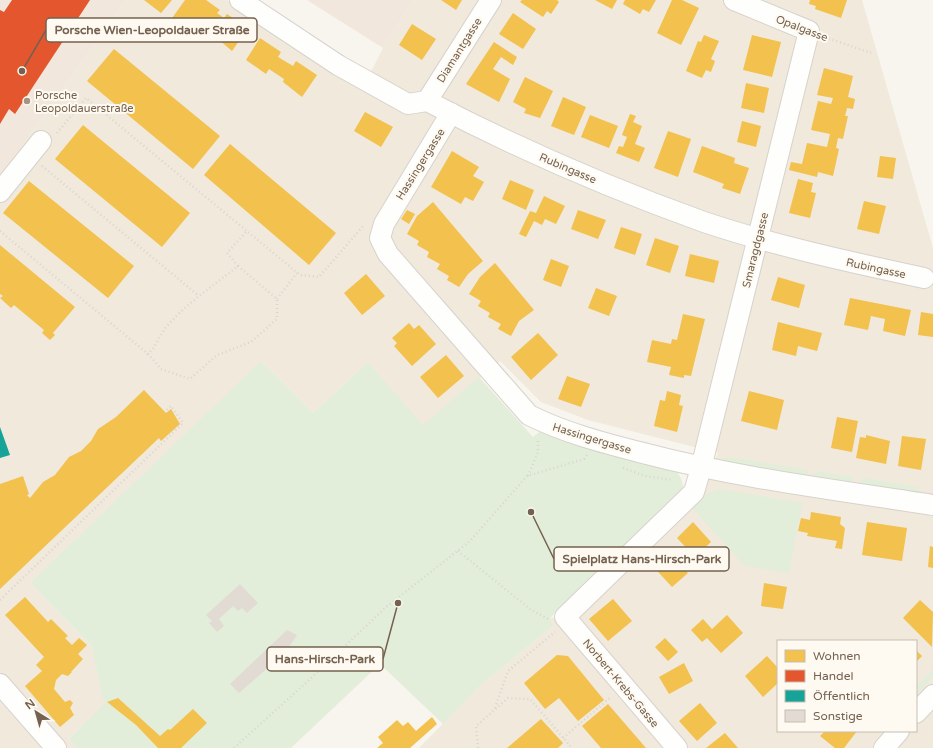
<svg xmlns="http://www.w3.org/2000/svg" width="933" height="748" viewBox="0 0 933 748" font-family="'Varela Round',sans-serif">
	<rect width="100%" height="100%" fill="#f8f5ee"/>
	<!-- residential -->
	<path fill="#f0e9dc" fill-rule="evenodd" d="M126,0H227L296,49L362,90L383,48L413,0H862L933,248V748H419L481,685L554,625L550,618L578,616L692,508L718,453L588,420L541,402L500,361L423,426L368,362L313,413L262,362L30,583L92,646L107,702L69,739L77,748H0V177ZM778,641H916V731H778Z"/>
	<!-- commercial -->
	<path fill="#f1e7dd" d="M0,0H126L0,177Z
		M307,0H413L383,48Z"/>
	<!-- green -->
	<path fill="#e3eeda" d="M261,361L313,413L368,362L423,425L479,377L533,437L542,430L671,466C681,475 684,482 683,495L550,618L554,625L481,685L443,724L380,664L291,748H77L69,739L106,702L103,699L92,646L30,583Z
		M728,457L808,470L807,476L723,462L722,459Z
		M815,471L854,477V482L814,476Z
		M862,478L919,487L918,492L861,483Z
		M719,489L802,503L789,573L745,566L692,508L707,494Z
		M933,669V676L916,695V687Z"/>
	<!-- homes -->
	<path fill="#f2c14e" d="M144,0H172L161,13Z
		M185,0H206L220,10L217,13L224,18L227,14L248,28L232,51L212,34L215,31L208,27L205,31L200,27L194,37L170,21Z
		M441,0H462L456,10Z
		M522,0H557L559,2L551,14L547,11L543,17L520,2Z
		M595,0H617L612,9Z
		M625,0H656L649,12L643,9L640,14L623,4Z
		M672,0H682L699,8L681,45L657,33Z
		M810,0H847L841,18L815,9L816,6L809,4Z
		M513,13L536,29L523,49L499,34Z
		M412,24L436,39L422,60L399,45Z
		M704,35L719,41L711,59L715,61L711,72L706,70L702,78L686,71L698,41L701,42Z
		M752,35L781,42L772,77L743,70Z
		M260,38L281,52L278,57L293,66L296,61L317,75L302,97L283,82L284,79L269,69L266,74L246,60Z
		M494,42L517,57L513,65L501,57L493,69L510,79L499,102L466,84Z
		M114,49L220,136L193,169L87,81Z
		M824,68L853,76L848,97L855,99L853,109L847,108L845,116H848L843,139L838,138L836,148L839,149L833,176L818,172L817,177L789,170L791,162L802,164L807,143L827,147L830,134L811,130L818,101L831,104L833,98L817,95Z
		M525,77L553,91L540,118L524,113L526,109L513,102Z
		M746,83L769,88L764,113L741,108Z
		M563,97L586,107L574,135L551,126Z
		M365,112L393,127L381,147L354,131Z
		M630,114L636,116L633,122L642,126L635,144L645,148L639,162L616,153L619,146L623,147L627,137L622,135Z
		M590,115L618,126L609,148L581,137Z
		M742,121L761,126L756,147L737,142Z
		M83,125L190,213L162,247L55,159Z
		M668,131L691,139L678,177L654,168Z
		M230,144L336,233L309,265L204,175Z
		M702,146L735,158L734,163L749,168L740,194L722,188L724,184L693,172Z
		M452,151L479,167L473,176L484,182L473,201L465,197L461,204L431,187Z
		M880,156L896,158L893,179L877,177Z
		M798,179L813,183L811,192L816,193L810,218L789,213Z
		M510,180L534,190L526,210L502,199Z
		M29,181L134,266L108,298L3,213Z
		M544,196L565,206L556,224L545,219L542,225L534,221L526,237L519,234L530,211L536,213Z
		M864,201L886,206L879,234L857,229Z
		M433,202L483,261L468,274L459,287L447,280L449,276L437,269L440,264L427,257L429,252L417,245L419,241L407,234L417,216Z
		M407,210L415,214L409,224L401,219Z
		M578,210L606,220L598,239L571,229Z
		M621,227L642,234L635,255L614,248Z
		M655,238L679,246L670,273L646,265Z
		M0,245L75,307L53,333L55,335L50,340L42,333L44,330L14,305L11,308L0,298L3,296L0,294Z
		M690,254L719,261L714,283L685,276Z
		M551,259L569,266L561,287L543,280Z
		M495,263L534,310L519,321L511,336L498,329L501,324L488,317L490,313L478,306L481,301L469,294L480,277Z
		M366,274L385,296L362,315L344,293Z
		M778,277L805,285L799,308L771,300Z
		M596,288L617,296L609,316L588,308Z
		M850,298L911,310L905,336L883,331L885,319L871,316L868,330L844,325Z
		M921,312L933,314V337L918,335Z
		M683,314L705,319L691,376L684,375V378L669,375L671,367L647,362L652,340L671,344L672,339L677,340Z
		M778,322L822,333L817,351L798,346L796,356L772,350Z
		M409,323L414,329L419,325L436,344L412,366L394,346L397,343L392,338Z
		M538,333L558,355L531,380L511,357Z
		M446,355L464,376L438,398L420,377Z
		M567,376L590,384L581,407L558,399Z
		M144,390L166,413L171,409L180,424L161,441L159,438L0,589V484L23,476L29,494L27,495L30,498L43,482L55,475L69,457L81,451L91,441L98,429L116,417Z
		M667,391L681,395L679,405L683,406L677,432L654,426L660,400L665,401Z
		M749,391L784,400L777,430L741,421Z
		M837,417L858,421L852,452L831,448Z
		M866,435L890,441L886,464L856,458L860,437L866,438Z
		M902,436L926,439L921,470L898,466Z
		M811,512L841,517L840,524L845,528L842,549L835,548L837,541L807,536L808,533L798,531L801,518L810,520Z
		M693,522L711,542L695,557L677,538Z
		M867,522L907,528L902,561L862,555Z
		M930,546L933,547V568L928,567Z
		M665,548L688,573L672,587L649,562Z
		M764,583L787,587L783,609L761,606Z
		M25,597L48,622L51,619L68,636L65,638L72,645L79,638L87,645L78,654L83,659L71,672H72L68,676L62,674L56,680L54,689L65,702L70,700L73,703L70,708L74,715L60,727L25,686L42,671L36,665L44,657L5,615Z
		M613,599L632,621L608,641L589,619Z
		M920,600L933,612L932,647L903,618Z
		M727,615L743,633L721,653L707,638L702,642L691,630L703,619L712,629Z
		M665,638L678,652L668,661L655,647Z
		M916,650L922,656L916,662Z
		M557,655L568,656L604,700L578,721L559,698L545,709L524,683Z
		M767,656L778,668V683L763,697L745,676Z
		M684,663L693,681L669,694L659,677Z
		M118,698L160,736L168,729L170,730L193,709L207,723L181,748H158L136,725L107,702Z
		M700,703L717,723L697,741L679,721Z
		M608,704L646,748H601L582,726Z
		M432,717L437,724L410,748H377L383,743L378,737L397,720L403,726L408,722L416,731Z
		M541,719L563,743L558,748H507Z
		M825,731H857L844,748H835L820,736Z
		M725,733L738,748H706Z"/>
	<!-- shops -->
	<path fill="#e4572e" d="M12,0H90L15,114L9,109L0,124V10L4,12Z"/>
	<!-- public -->
	<path fill="#17a398" d="M0,427L10,455L0,458Z"/>
	<!-- building -->
	<path fill="#e1dbd3" d="M240,584L258,603L247,613L242,608L238,611L233,606L219,619L224,626L217,632L209,623L212,621L206,615Z
		M287,630L297,635L285,653L239,693L230,684Z"/>
	<g fill="none" stroke-linecap="round" stroke-linejoin="round">
		<!-- minor casing -->
		<g stroke="#d7d2cc" stroke-width="22">
			<path id="minor" d="M240,0L338,65L408,104L427,101C517,148 609,188 704,222C776,246 850,262 924,278
				M427,101L491,0
				M451,113L384,224L380,238L388,254L529,415C565,433 604,443 643,453C738,478 836,490 933,505
				M0,192L41,141
				M0,684L56,748
				M916,713L933,695
				M677,748L565,617L694,492L701,468L809,31L734,0
				M884,748L899,731"/>
		</g>
		<!-- path -->
		<path stroke="#dad5d0" stroke-width="2.5" stroke-dasharray="1 3" stroke-linecap="butt" d="M825,37L871,53
			M57,133L86,98L300,275L319,277L364,225
			M42,166L199,296
			M0,231L148,354
			M238,266L277,299V319L251,342L217,355L190,379L161,369L148,354C157,346 159,335 167,326C187,303 214,285 238,266Z
			M238,266L227,253L247,231
			M277,299L297,273
			M623,468L645,476L673,480
			M528,476L538,452V439
			M458,551L530,609L548,619
			M0,600L183,423L171,406L165,412
			M495,708L508,671L555,632
			M563,738L611,697
			M234,748L308,681L385,608L470,541L527,476L584,459L587,455
			M478,748L476,726L508,698L530,699L572,748"/>
		<!-- minor -->
		<use href="#minor" stroke="#fefefc" stroke-width="20"/>
	</g>
	<!-- markers -->
	<circle fill="#a29587" stroke="#fefaf1" stroke-width="1.5" cx="27" cy="101" r="4"/>
	<g text-anchor="middle" stroke-width="4" stroke-linejoin="round" paint-order="stroke">
		<!-- street labels -->
		<g font-size="11" fill="#74614f" stroke="#fefaf1">
			<text transform="translate(802 28) rotate(21)" y="4">Opalgasse</text>
			<text transform="translate(459 50) rotate(-58)" y="4">Diamantgasse</text>
			<text transform="translate(420 164) rotate(-58)" y="4">Hassingergasse</text>
			<text transform="translate(568 168) rotate(23)" y="4">Rubingasse</text>
			<text transform="translate(755 250) rotate(-76)" y="4">Smaragdgasse</text>
			<text transform="translate(876 268) rotate(12)" y="4">Rubingasse</text>
			<text transform="translate(592 438) rotate(17)" y="4">Hassingergasse</text>
			<text transform="translate(621 683) rotate(50)" y="4">Norbert-Krebs-Gasse</text>
		</g>
		<!-- poi labels -->
		<g font-size="11" fill="#74614f" stroke="#fefaf1" text-anchor="start">
			<text x="35" y="99">Porsche<tspan x="35" dy="13">Leopoldauerstraße</tspan></text>
		</g>
	</g>
	<!-- callouts -->
	<path fill="none" stroke="#74614f" stroke-width="1.5" d="M22 71L46 30M531 512L554 559M398 603L383 659"/>
	<g fill="#74614f" stroke="#fefaf1" stroke-width="1.5">
		<circle cx="22" cy="71" r="4"/>
		<circle cx="531" cy="512" r="4"/>
		<circle cx="398" cy="603" r="4"/>
	</g>
	<g fill="#fefaf1" stroke="#74614f" stroke-width="1.5">
		<rect x="46" y="18" width="211" height="24" rx="4"/>
		<rect x="554" y="547" width="175" height="24" rx="4"/>
		<rect x="267" y="647" width="116" height="24" rx="4"/>
	</g>
	<g font-size="12" text-anchor="middle" font-weight="bold" fill="#74614f">
		<text x="152" y="34">Porsche Wien-Leopoldauer Straße</text>
		<text x="642" y="563">Spielplatz Hans-Hirsch-Park</text>
		<text x="325" y="663">Hans-Hirsch-Park</text>
	</g>
	<!-- legend -->
	<rect x="777" y="640" width="140" height="92" fill="#fefaf1" stroke="#c7bdb0"/>
	<rect x="785" y="650" width="20" height="12" fill="#f2c14e" stroke="#c7bdb0"/>
	<text x="813" y="660" font-size="12" fill="#74614f">Wohnen</text>
	<rect x="785" y="670" width="20" height="12" fill="#e4572e" stroke="#c7bdb0"/>
	<text x="813" y="680" font-size="12" fill="#74614f">Handel</text>
	<rect x="785" y="690" width="20" height="12" fill="#17a398" stroke="#c7bdb0"/>
	<text x="813" y="700" font-size="12" fill="#74614f">Öffentlich</text>
	<rect x="785" y="710" width="20" height="12" fill="#e1dbd3" stroke="#c7bdb0"/>
	<text x="813" y="720" font-size="12" fill="#74614f">Sonstige</text>
	<!-- north arrow -->
	<g transform="translate(36 712) rotate(323)" stroke="#fefaf1" stroke-width="3" paint-order="stroke">
	<path d="M0-3L7 15L0 10L-7 15Z" fill="#74614f"/>
	<text y="-6" font-size="11" font-weight="bold" text-anchor="middle" fill="#74614f">N</text>
	</g>
</svg>
